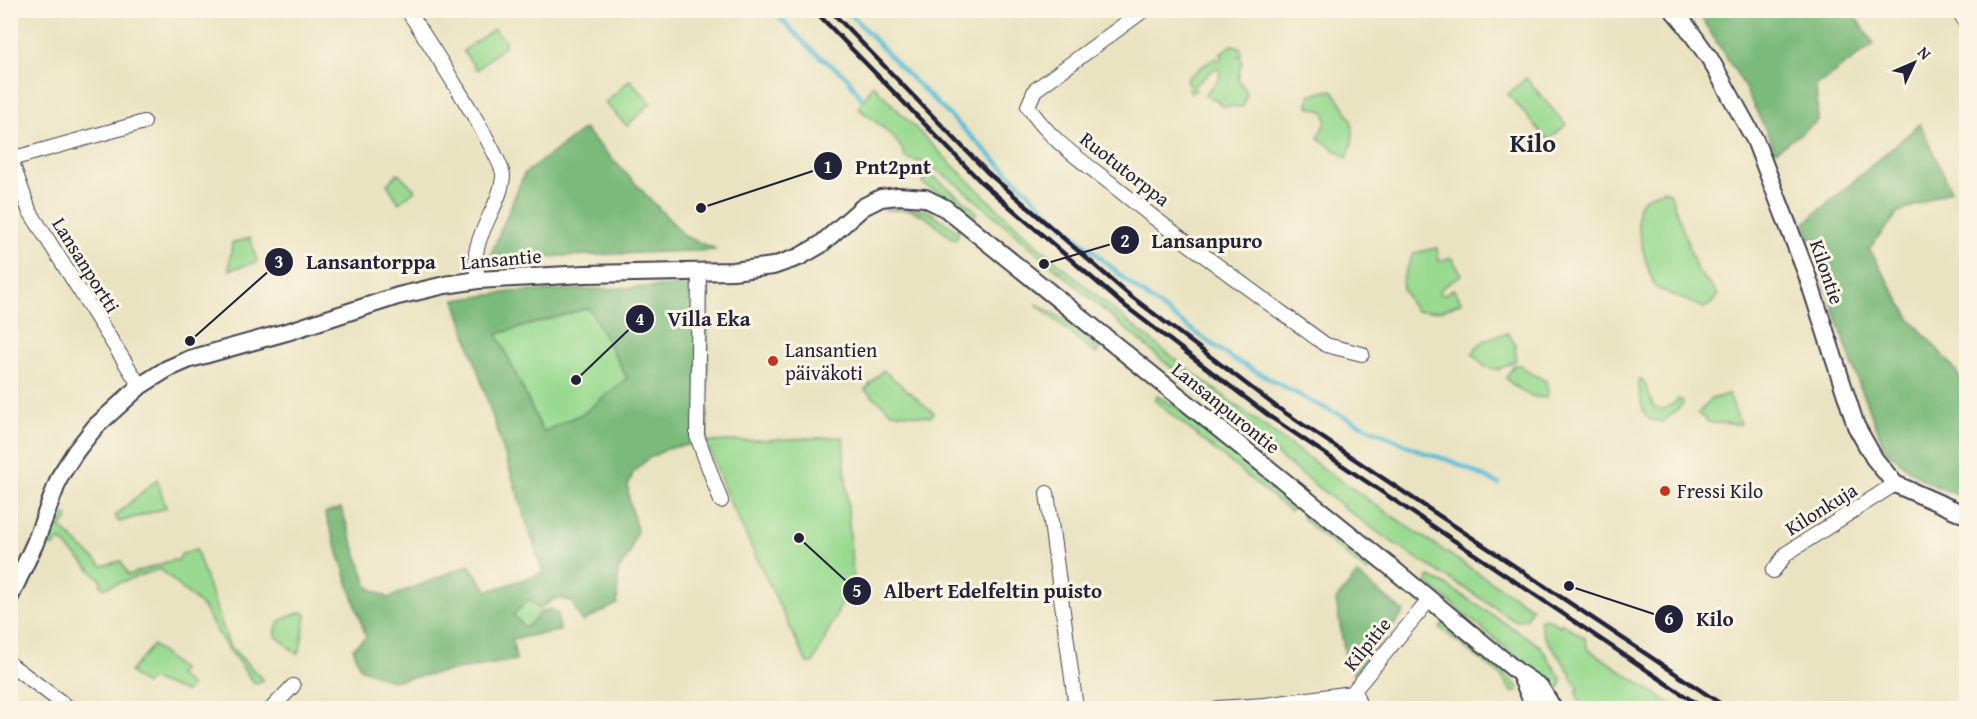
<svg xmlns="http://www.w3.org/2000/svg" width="1977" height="719" viewBox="0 0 1977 719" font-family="'Gentium Book Plus',serif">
	<rect width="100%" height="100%" fill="#fcf5e5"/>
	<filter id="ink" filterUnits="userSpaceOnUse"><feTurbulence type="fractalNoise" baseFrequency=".0167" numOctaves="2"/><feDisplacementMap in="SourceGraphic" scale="12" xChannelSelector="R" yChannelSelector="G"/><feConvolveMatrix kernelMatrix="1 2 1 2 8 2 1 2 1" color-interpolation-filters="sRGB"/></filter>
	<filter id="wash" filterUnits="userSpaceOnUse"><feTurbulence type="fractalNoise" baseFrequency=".008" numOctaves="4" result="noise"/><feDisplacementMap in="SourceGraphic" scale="24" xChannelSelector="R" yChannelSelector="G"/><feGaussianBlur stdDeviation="1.35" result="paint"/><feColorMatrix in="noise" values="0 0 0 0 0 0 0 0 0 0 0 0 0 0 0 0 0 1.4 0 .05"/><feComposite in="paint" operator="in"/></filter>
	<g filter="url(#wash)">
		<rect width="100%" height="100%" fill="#eae3c1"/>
		<!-- green -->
		<path fill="#99da90" stroke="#5e7e66" stroke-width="1.5" d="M494,29L505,41V45L477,70L463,51Z
			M1232,45L1240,47L1242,55L1238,56L1242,60L1238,79L1247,92L1243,107L1221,106L1217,100L1204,95L1220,78L1219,69L1216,68L1194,86L1195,91L1191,93L1186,79L1215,57L1219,61L1222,58L1219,54Z
			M1526,78L1566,125L1548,140L1508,94Z
			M630,80L651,103L627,126L605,103Z
			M873,85C928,141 983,197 1042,249C1194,383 1362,499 1532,608L1526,619L1514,621C1466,586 1413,559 1366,524C1224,418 1093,299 958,185L928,164L905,158C902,138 873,121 858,108Z
			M1332,90C1351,114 1360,129 1347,158L1318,138L1326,121L1325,112L1308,106L1309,95Z
			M398,173L415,190L399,203L387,184Z
			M928,174L937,179L977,212L974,217L947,196L924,185L923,182Z
			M1664,190L1670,193L1697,270L1718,295L1711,304L1704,308L1656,288C1648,272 1632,220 1640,204C1644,196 1657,193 1664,190Z
			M902,207L928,211L959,232L956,239L952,238L926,217L911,210H884Z
			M250,238L257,262L229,270L232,243Z
			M1437,248L1439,261L1451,258L1462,274L1441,289L1439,292L1443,295L1453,289L1462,302L1441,311H1416C1396,284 1401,282 1414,253Z
			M1036,304L1071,323L1099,349L1096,354Z
			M590,307L627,378L584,413L543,432L497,334Z
			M1508,333L1515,344L1516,360L1498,370L1484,366L1472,354C1479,340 1493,336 1508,333Z
			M1514,365H1521L1528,372L1546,381L1548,392L1546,398C1542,397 1539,397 1536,397C1526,396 1512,385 1506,378Z
			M883,370L934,413L930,417L892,412L865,390Z
			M1640,379L1644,381L1653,406C1662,413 1671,406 1678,399L1682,400L1683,404L1663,422L1650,420L1643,412L1638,382Z
			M1729,394L1740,424L1710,423L1698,414L1711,399Z
			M1157,396L1178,408L1296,505L1290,511L1167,411L1155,400Z
			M843,437L853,580L813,663H807L727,496L707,442Z
			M157,479L166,508L119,522L115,516Z
			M1306,512L1374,566L1367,572L1303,519L1302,516Z
			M62,515L67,516L68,519L60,527L102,566L121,561L128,575L173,560L177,561L182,554L196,549L229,645L263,680L255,684L222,640L203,607L160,569L104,588L100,584L102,581L60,540L52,547L50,546L48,543L59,517Z
			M1429,577L1443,583L1540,646L1562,680L1560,688L1554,692L1543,679L1426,582Z
			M529,599L542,612L526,628L513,615Z
			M303,612L306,615L300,650L297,654L276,636C274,618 289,616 303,612Z
			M1546,618L1560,626L1562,623L1585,638L1588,649L1677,708H1582L1576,692L1579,688L1572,680L1570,672L1543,635L1540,620Z
			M1444,623L1498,667L1519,688L1517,692H1512L1500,675L1440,628Z
			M153,645L182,670L178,675L191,686L186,692L151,679L145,685L130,672Z"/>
		<!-- forest -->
		<path fill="#7aba7a" stroke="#4e6e5a" stroke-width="1.5" fill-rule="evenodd" d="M1697,11H1851L1874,44L1816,86L1818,121L1776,151L1742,82Z
			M1920,124L1951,190L1898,213L1869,249L1911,320L1950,363L1966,387V499L1927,482L1908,469L1885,448L1860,387L1805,223Z
			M584,129L685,236L717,250L489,259L524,174Z
			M708,285L707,442L669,448L647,459L633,473L628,486L629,500L637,530L629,555L618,570L617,604L582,622L571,601L556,598L539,609L529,599L513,615L526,628L542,612L550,609L557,612L560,631L512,639L516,660L392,681L360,668L353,648L366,637L325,513L341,508L368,587L388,598L469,565L488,591L543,573L455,300L511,292ZM589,308L627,378L584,413L543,432L497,334Z
			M1357,574L1404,612L1355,674L1347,667L1336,600Z"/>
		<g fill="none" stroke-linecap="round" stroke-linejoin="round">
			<!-- stream -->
			<path stroke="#5abed8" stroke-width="4.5" d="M772,10L814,52L847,77L861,98
				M847,10L899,66L1057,220L1134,287L1174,317L1233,359L1314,403L1422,452L1451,461L1499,484"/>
		</g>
	</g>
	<g filter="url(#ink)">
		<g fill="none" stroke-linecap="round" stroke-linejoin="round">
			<!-- minor casing -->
			<g stroke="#403f4f" stroke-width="16">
				<path id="minor" d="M1144,10L1035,90L1028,106C1049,140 1084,162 1114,186C1183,242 1255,293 1326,345L1362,354
					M1959,10L1966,24
					M410,14C424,35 505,160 503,176C501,203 480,226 476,253C475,262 477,272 478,280
					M10,157L29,210L140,386
					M11,159L144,122
					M699,272L697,436L721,501
					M1047,493L1076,708
					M1773,571L1787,553L1895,484
					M10,664L69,708
					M1355,690L1360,708
					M272,708L293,686
					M1218,708L1265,705L1352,693L1430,599"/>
			</g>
			<!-- tertiary casing -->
			<g stroke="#403f4f" stroke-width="20">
				<path id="tertiary" d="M1673,10L1685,24L1710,59L1755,140L1806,272L1856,426L1874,458L1895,484L1966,515
					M10,597L35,543L60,476L76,451L95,427L140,386L167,369L190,359L290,331L398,296L445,285L478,280L585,274L733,271L773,266L799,257L820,245L863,207L881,198L898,196L925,198L945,208L1393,569L1519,673L1540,687L1553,708
					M1520,674L1535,708"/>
			</g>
			<!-- minor -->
			<use href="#minor" stroke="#fff" stroke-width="14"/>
			<!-- tertiary -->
			<use href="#tertiary" stroke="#fff" stroke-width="16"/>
			<!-- rail -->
			<path stroke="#22223b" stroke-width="4.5" d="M814,10L981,182L1120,302L1272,418L1703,708
				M830,10L987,172L1128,294L1278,408L1727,708"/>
		</g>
	</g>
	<!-- markers -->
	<g fill="#c8321e" stroke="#fcf5e5" stroke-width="2">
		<circle cx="773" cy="361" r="6"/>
		<circle cx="1665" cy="491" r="6"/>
	</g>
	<g text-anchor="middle" stroke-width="6" stroke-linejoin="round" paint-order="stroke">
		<!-- street labels -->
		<g font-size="20" fill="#22223b" stroke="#fcf5e5">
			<text transform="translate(1125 169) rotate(38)" y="7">Ruotutorppa</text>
			<text transform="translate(501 259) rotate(-5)" y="7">Lansantie</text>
			<text transform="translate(86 265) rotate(58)" y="7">Lansanportti</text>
			<text transform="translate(1827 272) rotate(71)" y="7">Kilontie</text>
			<text transform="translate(1226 408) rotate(39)" y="7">Lansanpurontie</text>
			<text transform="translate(1821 509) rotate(-32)" y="7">Kilonkuja</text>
			<text transform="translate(1367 644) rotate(-51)" y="7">Kilpitie</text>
		</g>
		<!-- poi labels -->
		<g font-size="20" fill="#22223b" stroke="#fcf5e5" text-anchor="start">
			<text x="785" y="357">Lansantien<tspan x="785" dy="23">päiväkoti</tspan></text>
			<text x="1677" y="498">Fressi Kilo</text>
		</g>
		<!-- district labels -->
		<g font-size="26" font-weight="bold" fill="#22223b" stroke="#fcf5e5">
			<text x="1533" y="152">Kilo</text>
		</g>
	</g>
	<!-- callouts -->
	<path fill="none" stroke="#22223b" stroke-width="2" d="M701 208L828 166M1044 264L1125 240M190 341L279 262M576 380L640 319M799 538L857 591M1569 586L1669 619"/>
	<g fill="#22223b" stroke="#fcf5e5" stroke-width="2">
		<circle cx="701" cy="208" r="6"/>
		<circle cx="1044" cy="264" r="6"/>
		<circle cx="190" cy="341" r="6"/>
		<circle cx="576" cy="380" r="6"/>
		<circle cx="799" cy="538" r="6"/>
		<circle cx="1569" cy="586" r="6"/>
		<circle cx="828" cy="166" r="15"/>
		<circle cx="1125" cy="240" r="15"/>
		<circle cx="279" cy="262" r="15"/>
		<circle cx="640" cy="319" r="15"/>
		<circle cx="857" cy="591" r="15"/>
		<circle cx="1669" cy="619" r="15"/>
	</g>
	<g font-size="18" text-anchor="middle" font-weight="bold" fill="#fff">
		<text x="828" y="173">1</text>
		<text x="1125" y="247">2</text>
		<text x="279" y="268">3</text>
		<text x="640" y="325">4</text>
		<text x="857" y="597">5</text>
		<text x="1669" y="625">6</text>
	</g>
	<g font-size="21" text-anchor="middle" font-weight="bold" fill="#22223b" stroke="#fcf5e5" stroke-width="6" stroke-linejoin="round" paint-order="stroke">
		<text x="893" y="174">Pnt2pnt</text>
		<text x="1207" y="248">Lansanpuro</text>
		<text x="371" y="269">Lansantorppa</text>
		<text x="709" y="326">Villa Eka</text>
		<text x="993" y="598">Albert Edelfeltin puisto</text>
		<text x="1715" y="626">Kilo</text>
	</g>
	<!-- margin -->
	<rect width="1977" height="719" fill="none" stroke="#fcf5e5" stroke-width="36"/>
	<!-- north arrow -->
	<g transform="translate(1914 63) rotate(46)" stroke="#fcf5e5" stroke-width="4.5" paint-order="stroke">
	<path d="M0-4.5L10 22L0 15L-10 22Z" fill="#22223b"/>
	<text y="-9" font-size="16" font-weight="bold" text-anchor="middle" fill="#22223b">N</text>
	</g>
</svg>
